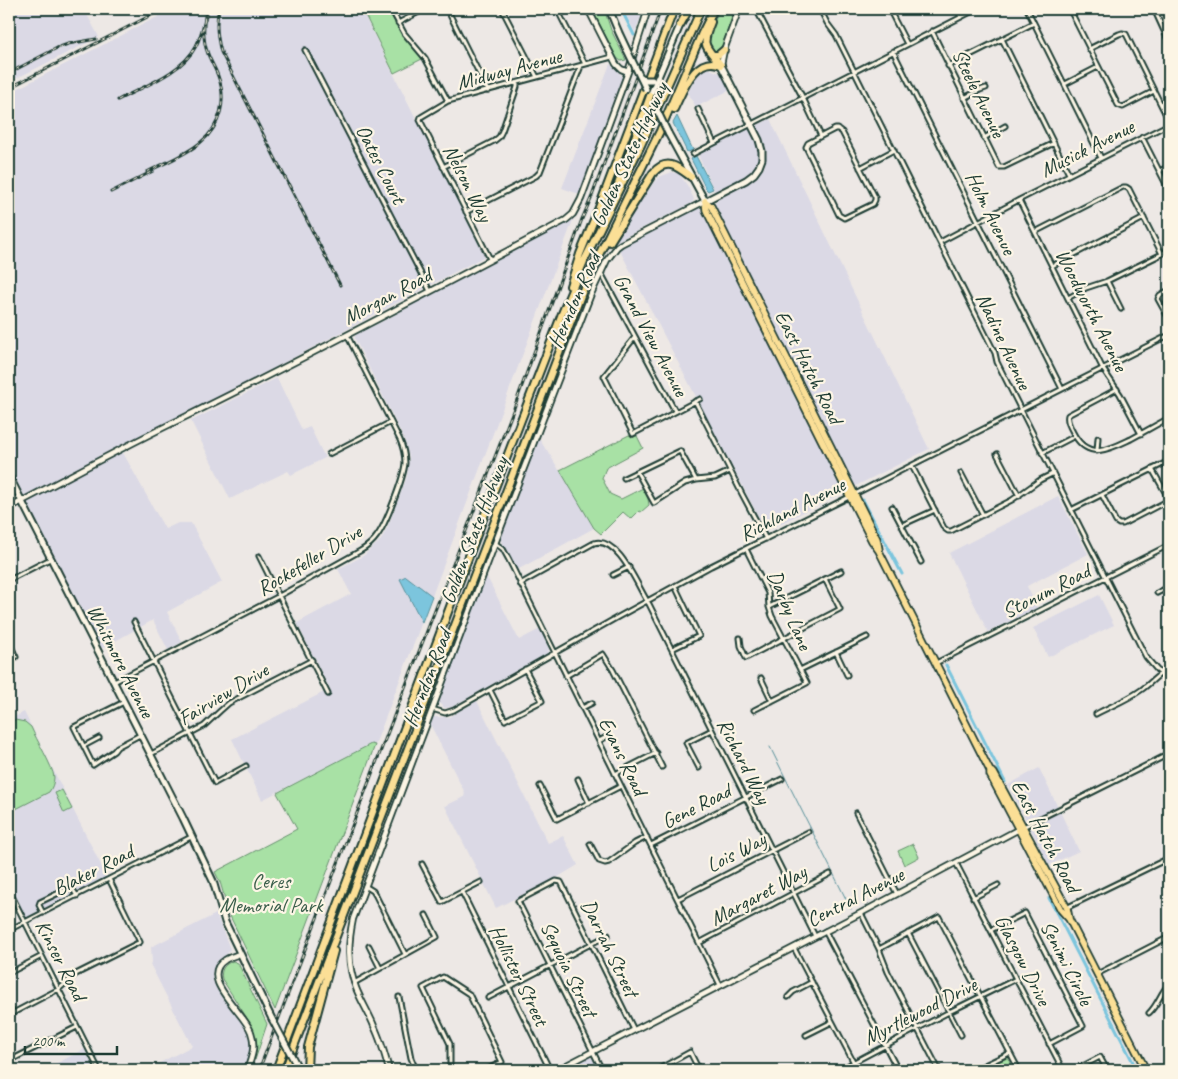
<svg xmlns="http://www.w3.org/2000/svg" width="1178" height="1079" viewBox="0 0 1178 1079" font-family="Caveat,sans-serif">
	<rect width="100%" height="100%" fill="#ede8e5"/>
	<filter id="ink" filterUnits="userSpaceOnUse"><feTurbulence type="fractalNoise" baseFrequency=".02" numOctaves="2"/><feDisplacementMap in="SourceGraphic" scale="10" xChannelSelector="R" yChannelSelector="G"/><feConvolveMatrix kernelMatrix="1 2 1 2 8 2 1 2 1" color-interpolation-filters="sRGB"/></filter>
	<g filter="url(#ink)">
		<!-- built -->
		<path fill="#dbd9e5" d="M9,9H84L99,37L9,82Z
			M173,9H361L485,256L121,449L165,529L178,523H191L222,582L167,612L182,642L168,650L153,620L97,651L9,476V93Z
			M623,9H644L635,32Z
			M610,64L617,70L622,77L579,194L562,188Z
			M707,68L722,74L730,90L696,107L688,93L698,73Z
			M770,119L929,449L768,530L765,529L619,249L697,208H699L702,210L715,206L717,200L749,183L756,178L764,168L767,153L764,141L757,128L758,125Z
			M751,128L760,146V160L749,174L715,192L698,155Z
			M672,172L679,174L687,185L694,199L692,203L619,240L611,247L654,182L659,177Z
			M575,215L432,596L406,577L400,579L422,622L375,745L371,744L262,800L232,739L330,689L317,664V662L315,657L313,656L297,623L351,594L338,569L363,556L381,540L388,526L407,477L409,457L405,441L355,339V336L357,334L393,316L412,304L488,264H490L495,261V260Z
			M277,378L302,430L310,427L325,458L291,475L288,471L230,499L191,421Z
			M539,438L546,450H547L559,470H560L561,472L594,528L517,570L500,538Z
			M9,480L19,500L9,506Z
			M1058,496L1088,554L1027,586L1037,608L988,632L949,553Z
			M486,575L519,640L540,629L549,649L548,653L452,707L445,708L442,706L438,702Z
			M1099,595L1114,625L1048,657L1033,628Z
			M477,701L548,843L563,836L578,865L558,877L496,908L445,806L464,797L465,793L430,724L433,717H449Z
			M24,712L107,877L26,919L9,885V720Z
			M1039,768L1079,851L1049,865L1008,785Z
			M216,914L230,949L228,953L217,962L212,972V977L216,988L232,1008V1010L236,1014H237L242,1021L248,1032L250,1048L249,1058L244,1070H146L192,1046L150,964L152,962L151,947Z
			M85,1049L92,1065V1070H43Z
			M590,1057L593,1058L599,1070H565Z"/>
		<!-- green -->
		<path fill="#a8e1a5" stroke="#648f6c" d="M362,9H388L402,35L417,51L422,59L394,73Z
			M592,9H604L611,30L626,60L621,61L617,58Z
			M720,9H735L722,45L719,51L715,52C700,43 715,20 720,9Z
			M629,435L633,437L637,436L643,448L606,468L602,478L610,494L621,499L643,488L648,499L649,505L641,512L639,511L631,519L623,512L601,534L594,528L561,472L560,470Z
			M15,720L25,722L31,727C36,739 53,767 54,777C54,783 52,788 49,792L16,809L9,794V721Z
			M371,744L375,745L275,1010L230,916L220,882L215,872L297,829L277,793Z
			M62,790L72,809L64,813L55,793Z
			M913,844L919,857L904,865L898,851Z
			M233,961L238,963L267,1024L255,1060C257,1048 256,1037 252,1026L222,979C220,970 224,964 233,961Z
			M1005,1057L1008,1058L1015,1070H980Z"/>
		<!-- water -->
		<path fill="#7cc5dd" stroke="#578f99" d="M677,116L693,150L688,152H687L673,123Z
			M696,156L713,189L708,191L706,189L691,159Z
			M406,576L432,596L422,622L400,579Z"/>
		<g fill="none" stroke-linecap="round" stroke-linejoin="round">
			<!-- stream -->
			<path stroke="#578f99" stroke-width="1" d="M770,747L851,909"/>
			<!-- canal -->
			<path stroke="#7cc5dd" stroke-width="3" d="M621,9L634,35
				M863,500L902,574
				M946,665L1005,782
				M1049,898L1137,1070"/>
			<!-- minor casing -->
			<g stroke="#1f3d34" stroke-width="7">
				<path id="minor" d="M391,9L404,33L425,58L448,101
					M447,9L488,91
					M502,9L537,77
					M557,9L585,64
					M756,9L803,98L821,136
					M820,9L827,23L836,35L995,353L997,362L1021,410L1146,657L1157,670L1169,680
					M889,9L907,44
					M957,9L961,17
					M1027,9L1101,158
					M1071,9V12L1118,105L1123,107L1154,91
					M1154,9L1169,42
					M398,23L425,9
					M932,31L999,167H1004L1054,143
					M1002,39L1069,174
					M1089,49L1119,34L1122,33L1126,34L1169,121
					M305,50L430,291
					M893,51L1062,389
					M948,66L1034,23
					M1065,84L1098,67
					M964,98L980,90L986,88
					M698,109L714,143
					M835,129H838L842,132L875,197V200L873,204L844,218L839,215L806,147L808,143Z
					M1142,137L1169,190
					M984,138L1005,126
					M693,154L977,9
					M443,167L494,141L499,137L502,131L517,87V83
					M860,168L894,150
					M1160,171L1169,166
					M1019,200L1103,369L1120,394L1141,434
					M466,212L536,176L540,172L581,66
					M1035,232L1123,187H1126L1129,189L1162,254
					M940,242L1019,200L1169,124
					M490,259L420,120L421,117L448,101L612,57
					M1052,266L1144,218
					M601,273L675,411
					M1107,281L1121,309
					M1169,290L1160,295L1158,299L1169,319
					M1068,298L1086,288L1107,281L1162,254L1169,249
					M635,337L604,376L633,434L700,399
					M1117,389L1068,415C1066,422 1072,430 1075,436C1090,461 1112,448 1131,439C1144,432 1156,425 1169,418
					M695,401L742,494L766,539
					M1097,451L1098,438
					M1042,453L1075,436
					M329,454L391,422
					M997,454L1019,496
					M912,466L944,528L948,531H951L1012,500L1040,480L1052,474
					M1152,469L1169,499
					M637,472L654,503L685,483L696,480L715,478L730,471
					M961,473L983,515
					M624,478L680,451L696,480
					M855,494L1169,335
					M1102,495L1116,522L1119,524H1123L1169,500
					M892,507L921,562
					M1071,510L1169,461
					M902,525L935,510
					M495,543L503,549L509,560L720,985
					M746,549L768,593L769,607L772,616L807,683L754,710
					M259,556L328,694
					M613,575L629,567
					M9,580L50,559
					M520,584L594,543C619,536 638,588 649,604L815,936
					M1157,593L1169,587
					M769,607L841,571
					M134,622L215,783L246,766
					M740,638L741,646L746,658L840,609L825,579
					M9,642L16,657
					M672,649L699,636L675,586
					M836,652L847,675
					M936,663L1169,545
					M800,670L867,637
					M566,676L603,654L613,670L662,767
					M761,678L772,701
					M114,682L279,596L360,551C367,547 373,542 377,536C386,524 404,477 405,463C405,455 403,447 400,440L347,335
					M490,690L505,720L542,701L525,669
					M124,702L74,727L93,765L114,751L117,747L140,735
					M582,708L592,703
					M432,709L445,713L454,710L618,617L711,566L849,497
					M1096,714C1111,706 1127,700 1141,690C1151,683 1158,674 1169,668
					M599,741L608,736
					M84,746L99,738
					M151,754L204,726L220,711L229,703L312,660
					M699,768L686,743L712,730
					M615,774L656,753
					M578,779L589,803
					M540,786L557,819L621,786
					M856,813L897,894
					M1023,827L1169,754
					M590,844L599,861L605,863L609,862L635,843L647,837
					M651,845L782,779
					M956,863L1063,1070
					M422,864L442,902L481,882
					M365,886L373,891L376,896L405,954
					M9,890L99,1070
					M462,892L550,1070
					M973,898L998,885
					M678,899L808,832
					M1066,908L1169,858
					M43,913L39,905L40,902L69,888H72L77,896
					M861,913L879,949L888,972L939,1070
					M9,930L191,837
					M991,930L1025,913L1083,1026L1049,1044
					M825,931L898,1070
					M908,933L961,1035
					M699,943L830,874
					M369,946L380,968
					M794,948L854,1063
					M879,949L939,917L1019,1070
					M9,973L42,956
					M1097,974L1169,937
					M354,983L437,937L426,915
					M399,997L411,1058L416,1070
					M788,997L793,992L812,982
					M488,998L608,935
					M1149,1013C1158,1005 1160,993 1169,984
					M9,1015L59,989L76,974L140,942L109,879
					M806,1035L832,1022
					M9,1061L77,1027
					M450,1070V1044L423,988L443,977L469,994L502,1062L486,1070
					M602,1070L518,901L556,881L561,882L634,1030
					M657,1070L690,1052L699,1070
					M839,1070L949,1012L1016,979
					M974,1070L1010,1053
					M1075,1070L1100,1057L1107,1070"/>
			</g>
			<!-- tertiary casing -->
			<g stroke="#1f3d34" stroke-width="8">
				<path id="tertiary" d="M588,9L616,64L621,69L628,72
					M721,65L724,50L739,9
					M9,508C67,478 124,446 183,418C312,355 439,287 566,220L573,214L581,199L628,72L648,9
					M239,954C235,956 229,957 225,960C197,978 245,1013 251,1032C256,1046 252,1057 247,1070
					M389,1070C385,1055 381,1040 374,1026C369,1013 361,1001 356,988C347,964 348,943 353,919L502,525L591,294L607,260L617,247L621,244L705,201
					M557,1070L861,913L1021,828"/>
			</g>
			<!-- secondary casing -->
			<g stroke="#1f3d34" stroke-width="9">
				<path id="secondary" d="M609,9L619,33L627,50
					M650,96L681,23
					M668,133L705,201L746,180L754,174L759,167L762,159V151L759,140L721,65
					M9,476L183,818L213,881L225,922L272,1019"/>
			</g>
			<!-- primary casing -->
			<g stroke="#1f3d34" stroke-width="9">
				<path id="primary" d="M705,201L706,210L872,541L879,551L990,771V775L1061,910L1069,919L1146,1070
					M705,201L711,206L877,539L879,549
					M990,771L994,773L1067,908L1069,918"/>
			</g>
			<!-- motorway casing -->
			<g stroke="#1f3d34" stroke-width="10">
				<path id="motorway" d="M711,22C701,47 705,45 720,64
					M680,25L689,9
					M713,55H718L724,50
					M674,109C683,91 695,54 721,65
					M617,187L650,96
					M610,242L653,173C667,157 678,167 691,177
					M570,286L580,254L598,210L674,9
					M276,1070L478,532L561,316L584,261L641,145L701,9
					M285,1070L588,277L660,131L702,33L714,9
					M307,1070L308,1047L334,951"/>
			</g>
			<!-- minor -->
			<use href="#minor" stroke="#fcf5e5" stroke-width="3"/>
			<!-- tertiary -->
			<use href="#tertiary" stroke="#fcf5e5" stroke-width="4.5"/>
			<!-- secondary -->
			<use href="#secondary" stroke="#fcf5e5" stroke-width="5"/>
			<!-- primary -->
			<use href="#primary" stroke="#fbdf96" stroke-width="5.5"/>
			<!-- motorway -->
			<use href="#motorway" stroke="#fbdf96" stroke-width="6"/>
			<!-- rail casing -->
			<g stroke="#1f3d34" stroke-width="3">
				<path id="rail" d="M219,9C215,23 217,37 221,52L340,285
					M9,73L57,48L68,44L96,39
					M9,88L163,9
					M118,100C144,86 182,73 196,46C202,34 204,21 208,9
					M147,172C164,163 186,155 201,142C221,126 227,99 218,76C215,68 211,62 208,54C203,42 203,29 205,16
					M111,192L153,171
					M259,1070L402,695L514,408L582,219L592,196L661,9"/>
			</g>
			<!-- rail -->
			<use href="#rail" stroke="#fcf5e5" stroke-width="1" stroke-dasharray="4" stroke-linecap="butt"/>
			<!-- secondary-bridge casing -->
			<g stroke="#1f3d34" stroke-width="9" stroke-linecap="butt">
				<path id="secondary-bridge" d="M627,50L646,89
					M641,77L645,80H652
					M654,104L668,133
					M272,1019L297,1066"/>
			</g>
			<!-- secondary-bridge -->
			<use href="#secondary-bridge" stroke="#fcf5e5" stroke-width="5"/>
		</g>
	</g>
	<g text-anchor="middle" stroke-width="4.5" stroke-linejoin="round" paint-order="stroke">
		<!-- street labels -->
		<g font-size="21" fill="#1f3d34" stroke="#fcf5e5">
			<text transform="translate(509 69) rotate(-15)" y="7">Midway Avenue</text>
			<text transform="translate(979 93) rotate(64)" y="7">Steele Avenue</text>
			<text transform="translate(1087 148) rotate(-27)" y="7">Musick Avenue</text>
			<text transform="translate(629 154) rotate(-65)" y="7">Golden State Highway</text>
			<text transform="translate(381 164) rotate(63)" y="7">Oates Court</text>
			<text transform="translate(468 183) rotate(63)" y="7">Nelson Way</text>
			<text transform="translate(991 213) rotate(64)" y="7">Holm Avenue</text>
			<text transform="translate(387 296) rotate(-28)" y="7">Morgan Road</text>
			<text transform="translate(574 300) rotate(-66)" y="7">Herndon Road</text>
			<text transform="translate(1092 310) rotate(63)" y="7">Woodworth Avenue</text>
			<text transform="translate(651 335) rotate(62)" y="7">Grand View Avenue</text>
			<text transform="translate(1004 341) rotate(65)" y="7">Nadine Avenue</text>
			<text transform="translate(809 367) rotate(63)" y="7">East Hatch Road</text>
			<text transform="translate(792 509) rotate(-27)" y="7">Richland Avenue</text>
			<text transform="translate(474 530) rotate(-69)" y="7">Golden State Highway</text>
			<text transform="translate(309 560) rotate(-31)" y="7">Rockefeller Drive</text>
			<text transform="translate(1046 591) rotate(-27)" y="7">Stonum Road</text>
			<text transform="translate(790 610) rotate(67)" y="7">Darby Lane</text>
			<text transform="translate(121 661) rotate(63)" y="7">Whitmore Avenue</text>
			<text transform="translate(427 678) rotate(-69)" y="7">Herndon Road</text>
			<text transform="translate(223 694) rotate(-31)" y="7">Fairview Drive</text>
			<text transform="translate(623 756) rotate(64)" y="7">Evans Road</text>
			<text transform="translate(744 761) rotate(63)" y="7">Richard Way</text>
			<text transform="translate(696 806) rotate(-27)" y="7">Gene Road</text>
			<text transform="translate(1046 836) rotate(62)" y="7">East Hatch Road</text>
			<text transform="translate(736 852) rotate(-27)" y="7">Lois Way</text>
			<text transform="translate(93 870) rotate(-27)" y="7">Blaker Road</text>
			<text transform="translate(758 895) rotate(-28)" y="7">Margaret Way</text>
			<text transform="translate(855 897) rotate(-27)" y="7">Central Avenue</text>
			<text transform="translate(610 948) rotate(64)" y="7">Darrah Street</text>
			<text transform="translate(61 960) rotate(63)" y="7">Kinser Road</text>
			<text transform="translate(1023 960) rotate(63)" y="7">Glasgow Drive</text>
			<text transform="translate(1067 963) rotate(63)" y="7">Senimi Circle</text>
			<text transform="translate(569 969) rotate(64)" y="7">Sequoia Street</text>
			<text transform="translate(519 975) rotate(64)" y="7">Hollister Street</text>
			<text transform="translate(920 1011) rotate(-27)" y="7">Myrtlewood Drive</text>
		</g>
		<!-- park labels -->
		<g font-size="21" fill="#3a5e4b" stroke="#fcf5e5">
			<text x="271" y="888">Ceres<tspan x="271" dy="24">Memorial Park</tspan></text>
		</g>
	</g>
	<!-- margin -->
	<rect width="1178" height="1079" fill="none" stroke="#fcf5e5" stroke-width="30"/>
	<rect x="15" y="15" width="1148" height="1049" fill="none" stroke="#1f3d34" stroke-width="2" filter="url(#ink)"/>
	<!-- scale -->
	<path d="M25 1046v8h92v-8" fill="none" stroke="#1f3d34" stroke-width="2.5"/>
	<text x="32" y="1046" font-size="15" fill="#1f3d34" stroke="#fcf5e5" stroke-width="4" paint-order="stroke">200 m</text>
</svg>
